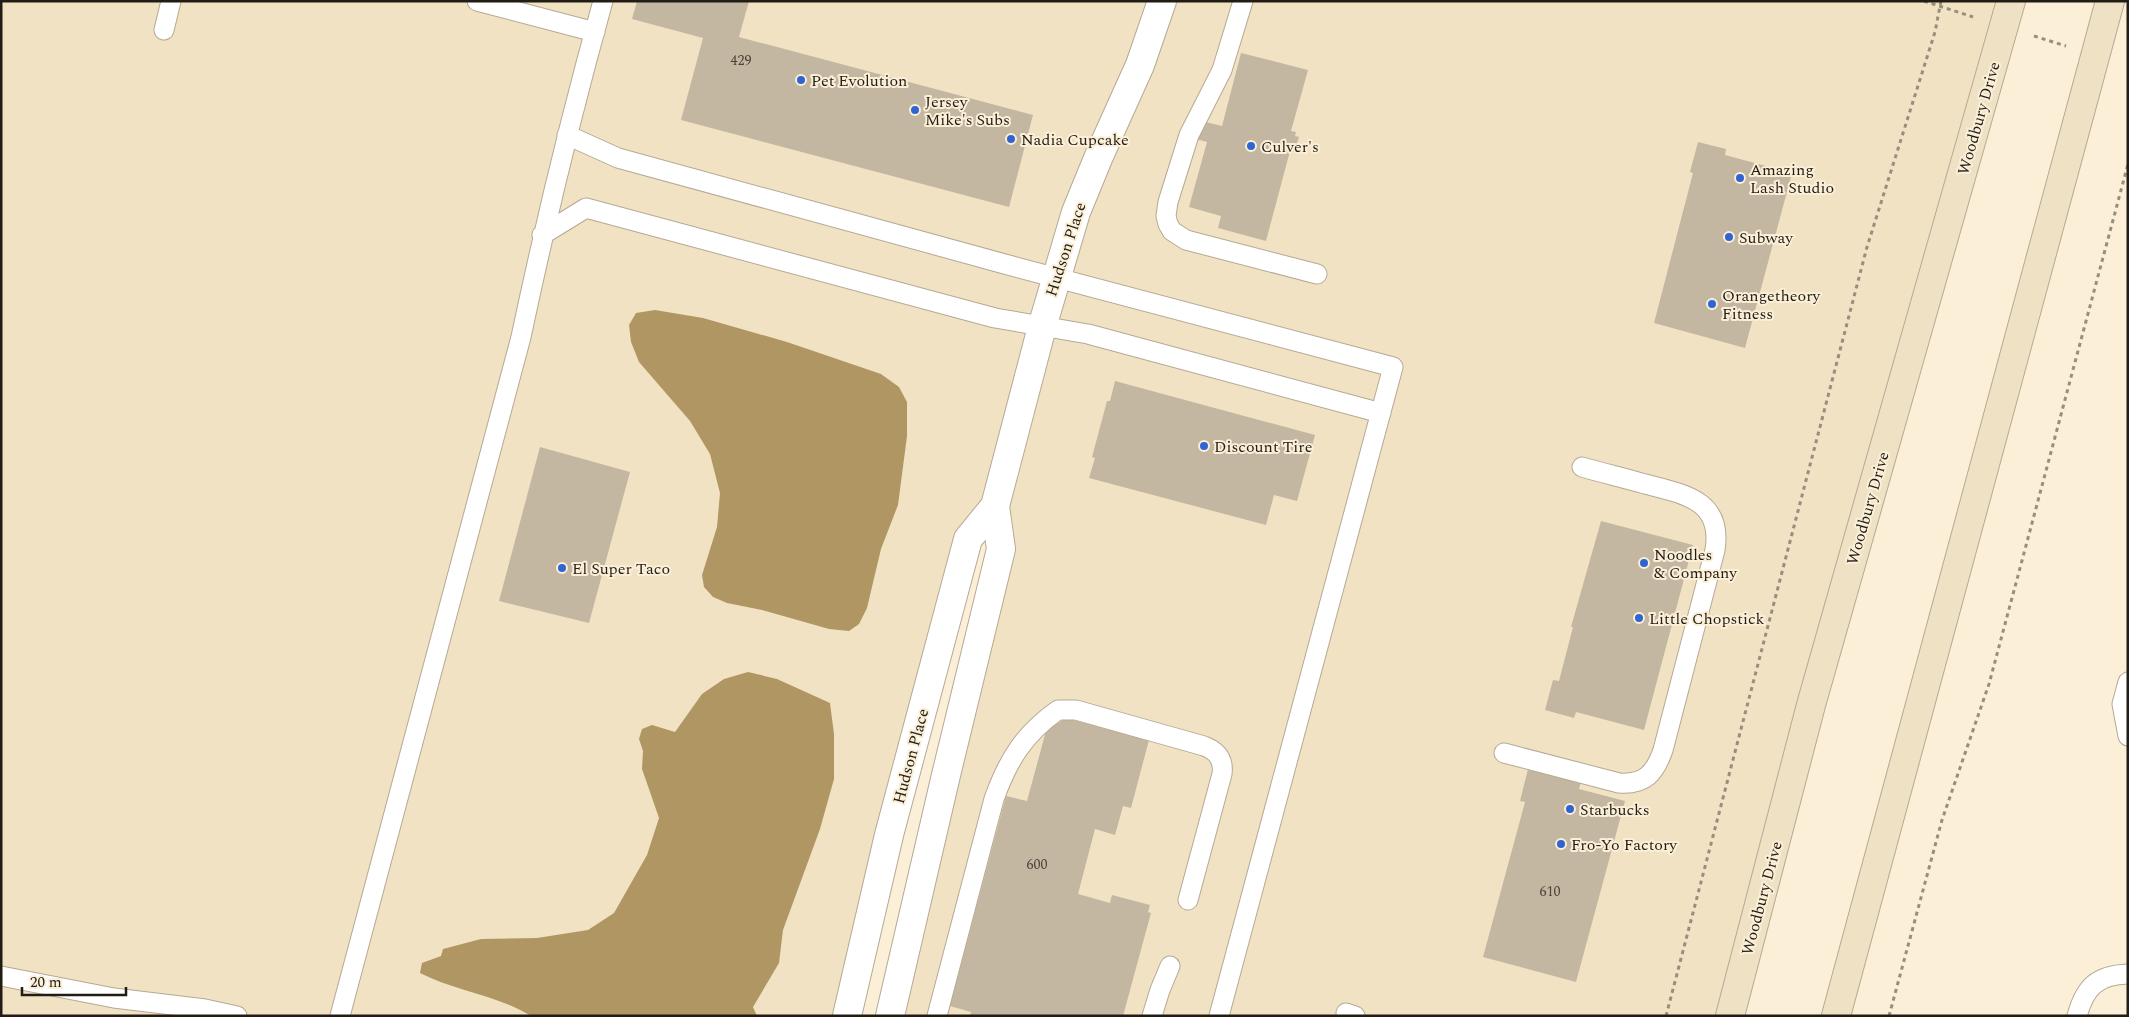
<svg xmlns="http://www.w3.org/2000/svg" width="2129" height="1017" viewBox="0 0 2129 1017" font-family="Spectral,serif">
	<rect width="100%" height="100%" fill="#fcefd8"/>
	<!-- built -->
	<path fill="#f2e2c4" d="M1,1H2011L1730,1016H890L946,775L995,507L968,540L847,1016H1Z"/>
	<!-- water -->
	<path fill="#b09663" d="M655,310L703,318L787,342L881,374L899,387L907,402V436L898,505L881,549L867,608L859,624L849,631L829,629L762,610L727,603L713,597L704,587L702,575L717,527L720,493L710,454L690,421L639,362L631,342L629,325L636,313Z
		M748,672L777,679L830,703L834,734V779L820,829L783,930L779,963L753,1007L757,1016H531C497,995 455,991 420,973L422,963L441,956L443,949L481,939L537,938L588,930L614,913L647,855L659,818L642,769L643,751L639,739L642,729L652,725L675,732L702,694L724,679Z"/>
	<!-- building -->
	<path fill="#c3b7a1" d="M637,1H749L739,37L1033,115L1009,207L681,120L703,38L632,19Z
		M1241,53L1308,70L1291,131L1296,132L1295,136L1299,137L1294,152L1290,151L1266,241L1218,228L1221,216L1189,207L1207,142L1196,139L1201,121L1222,126Z
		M1698,142L1726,149L1725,155L1792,173L1745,348L1654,323L1693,173L1690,172Z
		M1115,381L1315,435L1297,501L1274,495L1266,525L1089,478L1095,458L1092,457L1107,401H1110Z
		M540,447L630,472L589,623L499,601Z
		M1601,521L1693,545L1644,730L1576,712L1574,718L1545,710L1553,680L1559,681L1573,627H1571Z
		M1066,718L1149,740L1131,808L1123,806L1115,835L1095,829L1078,894L1110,903L1112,895L1150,905L1148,912L1151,913L1123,1016H970L971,1012L950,1006L1006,796L1027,801L1046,731Z
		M1528,769L1554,776L1555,770L1582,778L1579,789L1625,801L1576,982L1483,957L1525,802L1520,801Z"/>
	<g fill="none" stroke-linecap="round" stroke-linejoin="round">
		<!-- lane casing -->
		<g stroke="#b5a994" stroke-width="21">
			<path id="lane" d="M477,1L595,32
				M1243,1L1222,70L1189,135L1168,202L1166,216L1168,224L1172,231L1186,240L1317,274
				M164,30L171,1
				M567,135L618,158L1012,266L1393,367L1219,1016
				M542,235L586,208L995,318L1088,334L1381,413
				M2128,682L2122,704L2128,736
				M1504,753L1619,783C1645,785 1655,773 1663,750L1715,550C1723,500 1684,494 1645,484C1624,478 1603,473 1582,467
				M1,976L114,998L205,1009L237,1016
				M1346,1013L1355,1016
				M340,1016L521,337C545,224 572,112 603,1
				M937,1016L994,799C1008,760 1024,734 1058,710H1076L1204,746C1217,751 1224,759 1222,774L1188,900
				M1152,1016L1160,990L1170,966
				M2077,1016C2085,987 2097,975 2128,974"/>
		</g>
		<!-- street casing -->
		<g stroke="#b5a994" stroke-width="30">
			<path id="street" d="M847,1016L889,835L968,539L995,506
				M890,1016L946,775L1001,549L995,506L1042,327L1076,212L1099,156L1140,65L1162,1"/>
		</g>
		<!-- secondary casing -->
		<g stroke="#b5a994" stroke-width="30">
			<path id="secondary" d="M1730,1016L1811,705L2011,1
				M1836,1016L2110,1"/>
		</g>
		<!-- path -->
		<path stroke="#978e7e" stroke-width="3" stroke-dasharray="4 4" stroke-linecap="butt" d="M1924,1L1973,17
			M2034,36L2066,46
			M1666,1016L1867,247L1935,32L1941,1
			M1889,1016L1942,820L1989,684L2128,164"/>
		<!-- lane -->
		<use href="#lane" stroke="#fff" stroke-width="19"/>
		<!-- street -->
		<use href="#street" stroke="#fff" stroke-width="28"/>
		<!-- secondary -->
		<use href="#secondary" stroke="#efe2c4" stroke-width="28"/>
	</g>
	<!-- markers -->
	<g fill="#3164d3" stroke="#fcefd8" stroke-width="2">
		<circle cx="801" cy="80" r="5"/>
		<circle cx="915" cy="110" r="5"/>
		<circle cx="1011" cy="139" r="5"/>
		<circle cx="1251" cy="146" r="5"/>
		<circle cx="1740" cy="178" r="5"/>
		<circle cx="1729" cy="237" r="5"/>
		<circle cx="1712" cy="304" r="5"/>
		<circle cx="1204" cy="446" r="5"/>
		<circle cx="1644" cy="563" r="5"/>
		<circle cx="562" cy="568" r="5"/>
		<circle cx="1639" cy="618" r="5"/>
		<circle cx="1570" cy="809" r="5"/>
		<circle cx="1561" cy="844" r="5"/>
	</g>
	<g text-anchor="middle" stroke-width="4" stroke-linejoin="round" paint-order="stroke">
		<!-- number labels -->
		<g font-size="14" fill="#4a4438">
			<text x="741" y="65">429</text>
			<text x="1037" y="869">600</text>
			<text x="1550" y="896">610</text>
		</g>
		<!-- poi labels -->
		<g font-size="16" fill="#211d15" stroke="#fcefd8" text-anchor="start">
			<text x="811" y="86">Pet Evolution</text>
			<text x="925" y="107">Jersey<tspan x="925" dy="18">Mike's Subs</tspan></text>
			<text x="1021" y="145">Nadia Cupcake</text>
			<text x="1261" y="152">Culver's</text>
			<text x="1750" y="175">Amazing<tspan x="1750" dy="18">Lash Studio</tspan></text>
			<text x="1739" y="243">Subway</text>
			<text x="1722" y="301">Orangetheory<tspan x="1722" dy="18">Fitness</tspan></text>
			<text x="1214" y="452">Discount Tire</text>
			<text x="1654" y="560">Noodles<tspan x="1654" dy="18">&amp; Company</tspan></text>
			<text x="572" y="574">El Super Taco</text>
			<text x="1649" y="624">Little Chopstick</text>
			<text x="1580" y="815">Starbucks</text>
			<text x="1571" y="850">Fro-Yo Factory</text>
		</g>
		<!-- street labels -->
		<g font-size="16" fill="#211d15" stroke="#fcefd8">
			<text transform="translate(1978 118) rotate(-74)" y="6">Woodbury Drive</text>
			<text transform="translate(1065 249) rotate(-72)" y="6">Hudson Place</text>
			<text transform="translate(1867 508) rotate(-74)" y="6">Woodbury Drive</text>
			<text transform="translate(910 756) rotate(-75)" y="6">Hudson Place</text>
			<text transform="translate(1761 898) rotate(-75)" y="6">Woodbury Drive</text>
		</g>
	</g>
	<!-- border -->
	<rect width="2129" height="1017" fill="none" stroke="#211d15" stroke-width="5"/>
	<!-- scale -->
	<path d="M22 987v8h104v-8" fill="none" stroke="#211d15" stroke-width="2.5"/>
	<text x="30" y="987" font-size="15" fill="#211d15" stroke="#fcefd8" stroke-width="4" paint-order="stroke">20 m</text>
</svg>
